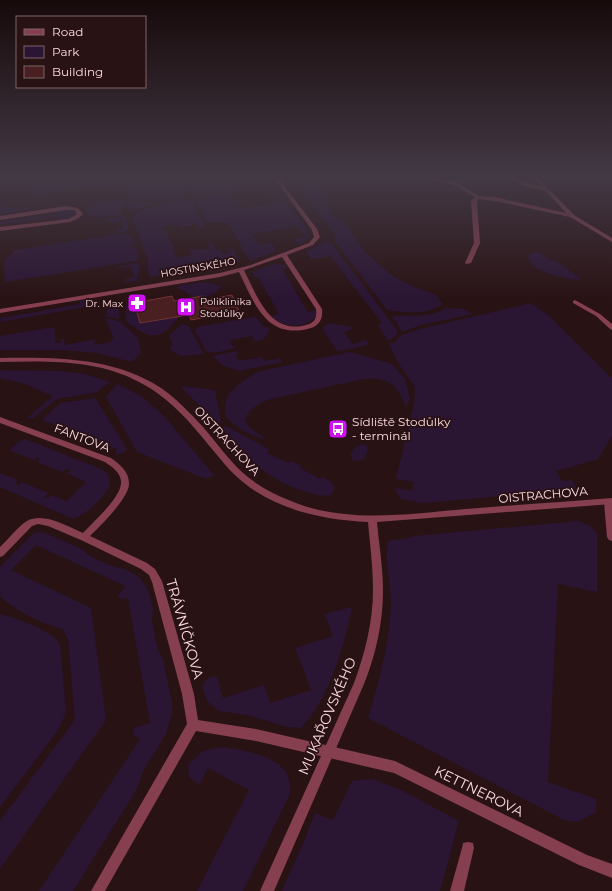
<svg xmlns="http://www.w3.org/2000/svg" width="612" height="891" viewBox="0 0 612 891" font-family="Montserrat,sans-serif">
	<rect width="100%" height="100%" fill="#291214"/>
	<!-- green -->
	<path fill="#2a1533" d="M42,175H117L118,182L113,184L32,195L30,181Z
		M123,175H147L151,188L165,186L163,184L181,183L179,180V178H184L187,184L183,185L187,195C176,203 145,201 132,198L129,196Z
		M208,175H216L218,177L239,175H264L267,181H262L260,179L232,183L236,191L219,192Z
		M290,175H310L322,188L332,214L350,228L351,232L365,252L390,274L407,284L436,295L443,304C426,315 407,313 387,310L334,240L336,236L310,203L319,201L312,202Z
		M422,175H481L477,179V182L465,185L460,182Z
		M205,179H208L216,194L193,196L189,187L190,182Z
		M274,187L306,228L309,236L303,242L298,244L294,239L306,237L298,226L252,234L259,245L272,243L276,251L250,261L228,223L207,222L195,200L197,198L217,195L218,197H221L222,194L227,193L237,209L280,202L274,193L263,194L260,189Z
		M119,200L122,201V214C117,215 93,220 89,215C89,214 88,209 88,208L95,203Z
		M184,200L191,201L193,203L206,228H201L198,227V223L179,228L178,224L163,226L174,249H173L176,257L189,256L191,254L190,250L211,249L207,246L209,245L208,243H212L216,250H221L223,254L230,253L228,248L233,249L240,262L151,277L148,271V259L133,220C137,207 171,202 184,200Z
		M131,201L157,203L130,212L128,202Z
		M6,203L5,208L35,207V209L0,214V204Z
		M61,210H72L77,213C72,220 65,220 56,221V217L0,225V222L55,214V211Z
		M121,216L125,217L129,229L125,232L116,233L115,231L123,229L121,221L109,223L108,219Z
		M126,233L131,235L135,244L129,247L136,248L139,258L136,261L5,282L4,261L15,250Z
		M327,241L333,245L397,330V335L388,341L378,325L382,323L330,256L311,259L306,252Z
		M538,251L551,261L555,260L581,279C571,282 538,272 531,263C529,261 529,257 528,255Z
		M136,263L140,264L137,279L136,281L126,282L125,279L134,277L131,267L117,268L116,267Z
		M274,264L284,265L286,268L282,269L308,312L316,310L317,315C306,329 283,329 272,316L279,314L258,277H254L252,272Z
		M204,282L221,286C217,293 211,296 204,297L202,296L193,297L186,292L177,288L182,285Z
		M80,300L87,301L91,306L0,322L1,314V318L80,304Z
		M133,300L140,323L179,316C161,342 150,340 126,321L125,309L128,301Z
		M121,303L119,311V319L106,316L108,304Z
		M531,303L548,315L612,378V436L598,459L556,471L562,481L572,480L577,489L424,503L401,499L394,488L412,491L414,482L396,479L414,404L415,387L398,363L389,344L394,342L401,335L420,329Z
		M447,308L459,309L461,308L473,314L421,325L402,332L392,316C411,315 429,318 447,308Z
		M254,317H256L262,325L270,329L264,339L255,342L252,336L230,340L232,346H234L236,348C227,350 214,355 206,351L195,330L197,327Z
		M105,318L119,321L138,338L141,353L132,362L97,353L64,350H0V336L54,327L56,343L61,342V339H64L65,345L96,339L93,345L111,342L113,337Z
		M329,323L352,327L354,329L344,332L352,344L366,340L369,344L368,345L340,351L336,350L322,328Z
		M182,324L189,326L204,354L181,356L170,350L172,343L169,336Z
		M237,351L238,354L236,355L239,361L262,357L264,361L280,358L282,362L240,371L224,366L212,356Z
		M350,352L392,364L405,379L410,399L406,407C397,384 389,377 364,379L270,399C259,404 248,408 245,421C249,428 256,433 264,437L262,439L241,430L226,417C226,413 224,408 225,404C228,389 246,379 257,372Z
		M0,370L58,371L85,374L110,382L97,392L57,399L33,418H27L53,396L22,383L0,378Z
		M117,384L141,396L163,415L214,475L206,479L137,452L106,397Z
		M180,386L215,390L221,422L218,424Z
		M95,398L127,449L123,453L115,454L117,449L42,420L60,403Z
		M226,426L269,449L267,453L288,463L292,461L301,466L300,468L320,479L322,477L330,481L335,487L331,495C322,497 316,494 307,492C269,481 246,458 222,428Z
		M26,439L103,470C107,473 110,477 110,483C109,494 83,517 73,519L0,487V473L18,480L15,484L19,485L22,482L48,493L44,497L48,498L51,495L67,501L86,482L66,473L70,471L68,468L62,472L37,462L40,459L37,457L34,460L9,450L21,440Z
		M361,444L367,446L368,451L363,460L353,461L350,455L356,447Z
		M579,521L590,526L597,533V592L558,584L548,782L596,799V812L577,822L564,820L368,718C379,680 390,642 391,602C391,582 384,561 388,541L408,538L414,536Z
		M38,532L48,534L82,549L91,557L114,567L126,569L140,578L149,592L153,608L152,621L158,650L163,659L172,703V714L166,734L143,771L137,789L73,891H39L140,739L134,735L133,728L150,723L128,598L122,599L117,597L125,586L36,545L11,570L91,608L106,720L0,869V821L75,720L68,639L62,629C43,624 14,610 0,596V567L33,534Z
		M352,607C345,644 328,701 301,728L287,727L247,715L219,711L207,701L202,686L208,678L217,676L223,698L264,685L270,703L311,690L295,648L333,636L324,614Z
		M0,614C17,619 51,629 60,644L66,710L63,720L56,733L0,807Z
		M222,747C249,751 295,757 290,794L243,891H197L249,790L208,768L199,785L189,777L188,765L203,751Z
		M373,779L403,791L459,821L440,891H282L304,841L315,813L333,820L352,781Z"/>
	<!-- building -->
	<path fill="#491f21" stroke="#743236" d="M232,295L239,311L191,320L189,315L140,323L134,303L172,296L174,301L203,296L205,300Z"/>
	<g fill="none" stroke-linecap="round" stroke-linejoin="round">
		<!-- minor -->
		<path fill="#853f4f" fill-rule="evenodd" d="M272,175H276L317,229L320,237L313,245L287,255L322,309C323,318 320,325 311,328C267,341 254,303 239,272L220,277L0,313V309L220,273L251,265L309,243L314,237L312,230ZM282,257L316,309C317,318 315,323 306,325C270,335 257,296 244,270Z
			M412,175H419L458,183L479,196L495,197L566,213L546,191L525,186L503,175H508L529,184L542,187L531,175H535L574,215L612,238V242L570,217L495,201L479,199L477,201L480,243L471,263L466,264L465,263L474,243L471,201L475,197L454,185Z
			M66,206L78,208L83,214L79,218L70,222L0,231V227L69,219L77,214L74,210H66L0,220V216Z
			M575,300L600,314L612,324V330L610,329L596,316L573,303V301Z
			M0,417L111,458C119,464 129,471 129,483C130,497 101,525 90,536L147,563L155,569L162,581L194,694L198,720L256,729L395,761L587,855L612,864V878L579,865L394,773L256,741L196,731L105,891H91L187,724L182,694L152,582L149,575L141,569L81,540L48,526L38,524L32,526L3,556L0,557V547C7,541 19,525 27,521C44,512 66,526 83,533C93,522 123,496 121,481C120,472 112,467 105,462L0,423Z
			M608,499L612,501V541L609,540L607,537L604,502L605,500Z
			M468,842L473,843L474,848L464,891H450L462,848L463,843Z"/>
		<!-- tertiary -->
		<path fill="#853f4f" fill-rule="evenodd" d="M0,358C55,357 114,357 161,388C177,399 190,413 203,427C216,442 228,459 242,472C256,485 273,494 291,501C346,524 408,514 466,509C514,505 563,502 612,498V504L377,522C379,545 383,567 383,590C383,623 376,654 364,684L274,891H260L354,683C365,653 373,622 373,590C373,567 370,545 368,522C322,520 271,509 236,476C227,468 220,458 212,449C191,423 169,397 139,382C97,359 46,361 0,362Z"/>
	</g>
	<!-- sky -->
	<linearGradient id="sky" x2="0" y2="1"><stop stop-color="#170a0b"/><stop offset="0.59" stop-color="#433945"/><stop offset="1" stop-color="#433945" stop-opacity="0"/></linearGradient>
	<rect width="612" height="299" fill="url(#sky)"/>
	<!-- icons -->
	<defs>
		<g id="pharmacy-square" transform="scale(1)"><rect x="-9" y="-9" width="18" height="18" rx="4" fill="#d011f3" stroke="#291214"/><path d="M-2-6h4v4h4v4h-4v4h-4v-4h-4v-4h4Z" fill="#fff"/></g>
		<g id="hospital-square" transform="scale(1)"><rect x="-9" y="-9" width="18" height="18" rx="4" fill="#d011f3" stroke="#291214"/><path d="M-5-5h3v3.5h4V-5h3V5h-3V1.5h-4V5h-3Z" fill="#fff"/></g>
		<g id="bus-square" transform="scale(1)"><rect x="-9" y="-9" width="18" height="18" rx="4" fill="#d011f3" stroke="#291214"/><path d="M-5-6H5V4H4V6H2V4H-2V6H-4V4H-5ZM-3.5-4V0h7V-4ZM-3.5 1.2v1.5H-2V1.2ZM2 1.2v1.5H3.5V1.2Z" fill="#fff"/></g>
	</defs>
	<g fill-rule="evenodd">
		<use href="#pharmacy-square" x="137" y="303"/>
		<use href="#hospital-square" x="186" y="307"/>
		<use href="#bus-square" x="338" y="429"/>
	</g>
	<g text-anchor="middle" stroke-width="3.5" stroke-linejoin="round" paint-order="stroke">
		<!-- far-street labels -->
		<g font-size="10" fill="#fddce0" stroke="#291214">
			<text transform="translate(198 267) rotate(-10)" y="4">HOSTINSKÉHO</text>
		</g>
		<!-- far-poi labels -->
		<g font-size="10" fill="#fddce0" stroke="#291214" text-anchor="start">
			<text x="200" y="305">Poliklinika<tspan x="200" dy="12">Stodůlky</tspan></text>
			<text x="123" y="307" text-anchor="end">Dr. Max</text>
		</g>
		<!-- poi labels -->
		<g font-size="12" fill="#fddce0" stroke="#291214" text-anchor="start">
			<text x="352" y="426">Sídliště Stodůlky<tspan x="352" dy="14">- terminál</tspan></text>
		</g>
		<!-- street labels -->
		<g font-size="12" fill="#fddce0" stroke="#291214">
			<text transform="translate(82 438) rotate(21)" y="4">FANTOVA</text>
			<text transform="translate(227 441) rotate(47)" y="4">OISTRACHOVA</text>
			<text transform="translate(543 495) rotate(-5)" y="4">OISTRACHOVA</text>
		</g>
		<!-- near-street labels -->
		<g font-size="14" fill="#fddce0" stroke="#291214">
			<text transform="translate(185 629) rotate(74)" y="5">TRÁVNÍČKOVA</text>
			<text transform="translate(327 716) rotate(-67)" y="5">MUKAŘOVSKÉHO</text>
			<text transform="translate(479 791) rotate(26)" y="5">KETTNEROVA</text>
		</g>
	</g>
	<!-- legend -->
	<rect x="16" y="16" width="130" height="72" fill="#291214" stroke="#7e6366"/>
	<rect x="24" y="29" width="20" height="6" fill="#853f4f" stroke="#7e6366"/>
	<text x="52" y="36" font-size="12" fill="#fddce0">Road</text>
	<rect x="24" y="46" width="20" height="12" fill="#2a1533" stroke="#7e6366"/>
	<text x="52" y="56" font-size="12" fill="#fddce0">Park</text>
	<rect x="24" y="66" width="20" height="12" fill="#491f21" stroke="#7e6366"/>
	<text x="52" y="76" font-size="12" fill="#fddce0">Building</text>
</svg>
